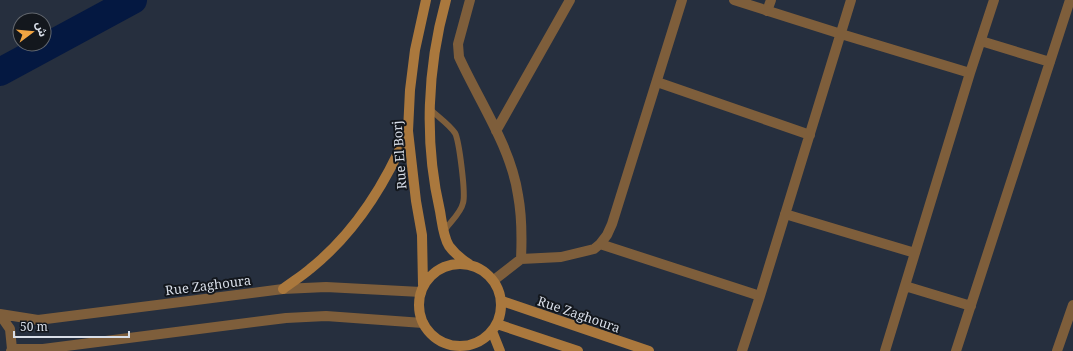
<svg xmlns="http://www.w3.org/2000/svg" width="1073" height="351" viewBox="0 0 1073 351" font-family="'Noto Serif','Noto Sans Arabic',serif">
	<rect width="100%" height="100%" fill="#262f3e"/>
	<g fill="none" stroke-linecap="round" stroke-linejoin="round">
		<!-- river -->
		<path stroke="#041841" stroke-width="28" d="M0,72L133,0"/>
		<!-- lane -->
		<path stroke="#7e5e3b" stroke-width="6" d="M430,109C438,117 449,124 455,133C459,140 466,194 463,203C461,213 450,222 444,231"/>
		<!-- street -->
		<path stroke="#7e5e3b" stroke-width="10" d="M470,0L458,44L459,57C479,101 511,147 518,195C522,216 522,237 521,259
			M734,0L841,34L970,73
			M767,11L771,0
			M981,41L1050,62
			M657,82L810,135
			M496,131L570,0
			M785,214L915,253
			M600,244L760,296
			M494,280L521,259L561,257L594,249L600,244L607,235L612,224L682,0
			M905,286L971,306
			M0,314L38,320L283,289L326,287L421,292
			M0,315L10,329L12,349L11,351
			M12,349H43L286,318L326,316L423,323
			M742,351L760,296L851,0
			M885,351L970,73L994,0
			M956,351L1070,0
			M1057,351L1073,305"/>
		<!-- secondary -->
		<path stroke="#aa783d" stroke-width="10" d="M446,0C427,68 424,142 440,211C442,222 443,236 449,246C455,254 461,259 469,264
			M419 305a41 41 0 1 1 82 0a41 41 0 1 1-82 0Z
			M423,285L422,235L416,201L408,131L410,90L415,50L426,0
			M283,289C292,282 302,276 310,269C355,233 385,185 407,133
			M502,301L649,351
			M497,324L578,351
			M492,331L500,351"/>
	</g>
	<g text-anchor="middle" stroke-width="4" stroke-linejoin="round" paint-order="stroke">
		<!-- street labels -->
		<g font-size="13" fill="#d8dee8" stroke="#13171d">
			<text transform="translate(399 155) rotate(-94)" y="5">Rue El Borj</text>
			<text transform="translate(208 285) rotate(-7)" y="5">Rue Zaghoura</text>
			<text transform="translate(579 314) rotate(19)" y="5">Rue Zaghoura</text>
		</g>
	</g>
	<!-- north arrow -->
	<g transform="translate(32 32) rotate(74)"><circle r="19" fill="#13171d" stroke="#62676e"/>
	<path d="M0-3L7 15L0 10L-7 15Z" fill="#f2a542"/>
	<text y="-6" font-size="11" font-weight="bold" text-anchor="middle" fill="#d8dee8">ش</text>
	</g>
	<!-- scale -->
	<path d="M14 331v6h115v-6" fill="none" stroke="#d8dee8" stroke-width="2"/>
	<text x="20" y="331" font-size="12" fill="#d8dee8" stroke="#13171d" stroke-width="3" paint-order="stroke">50 m</text>
</svg>
